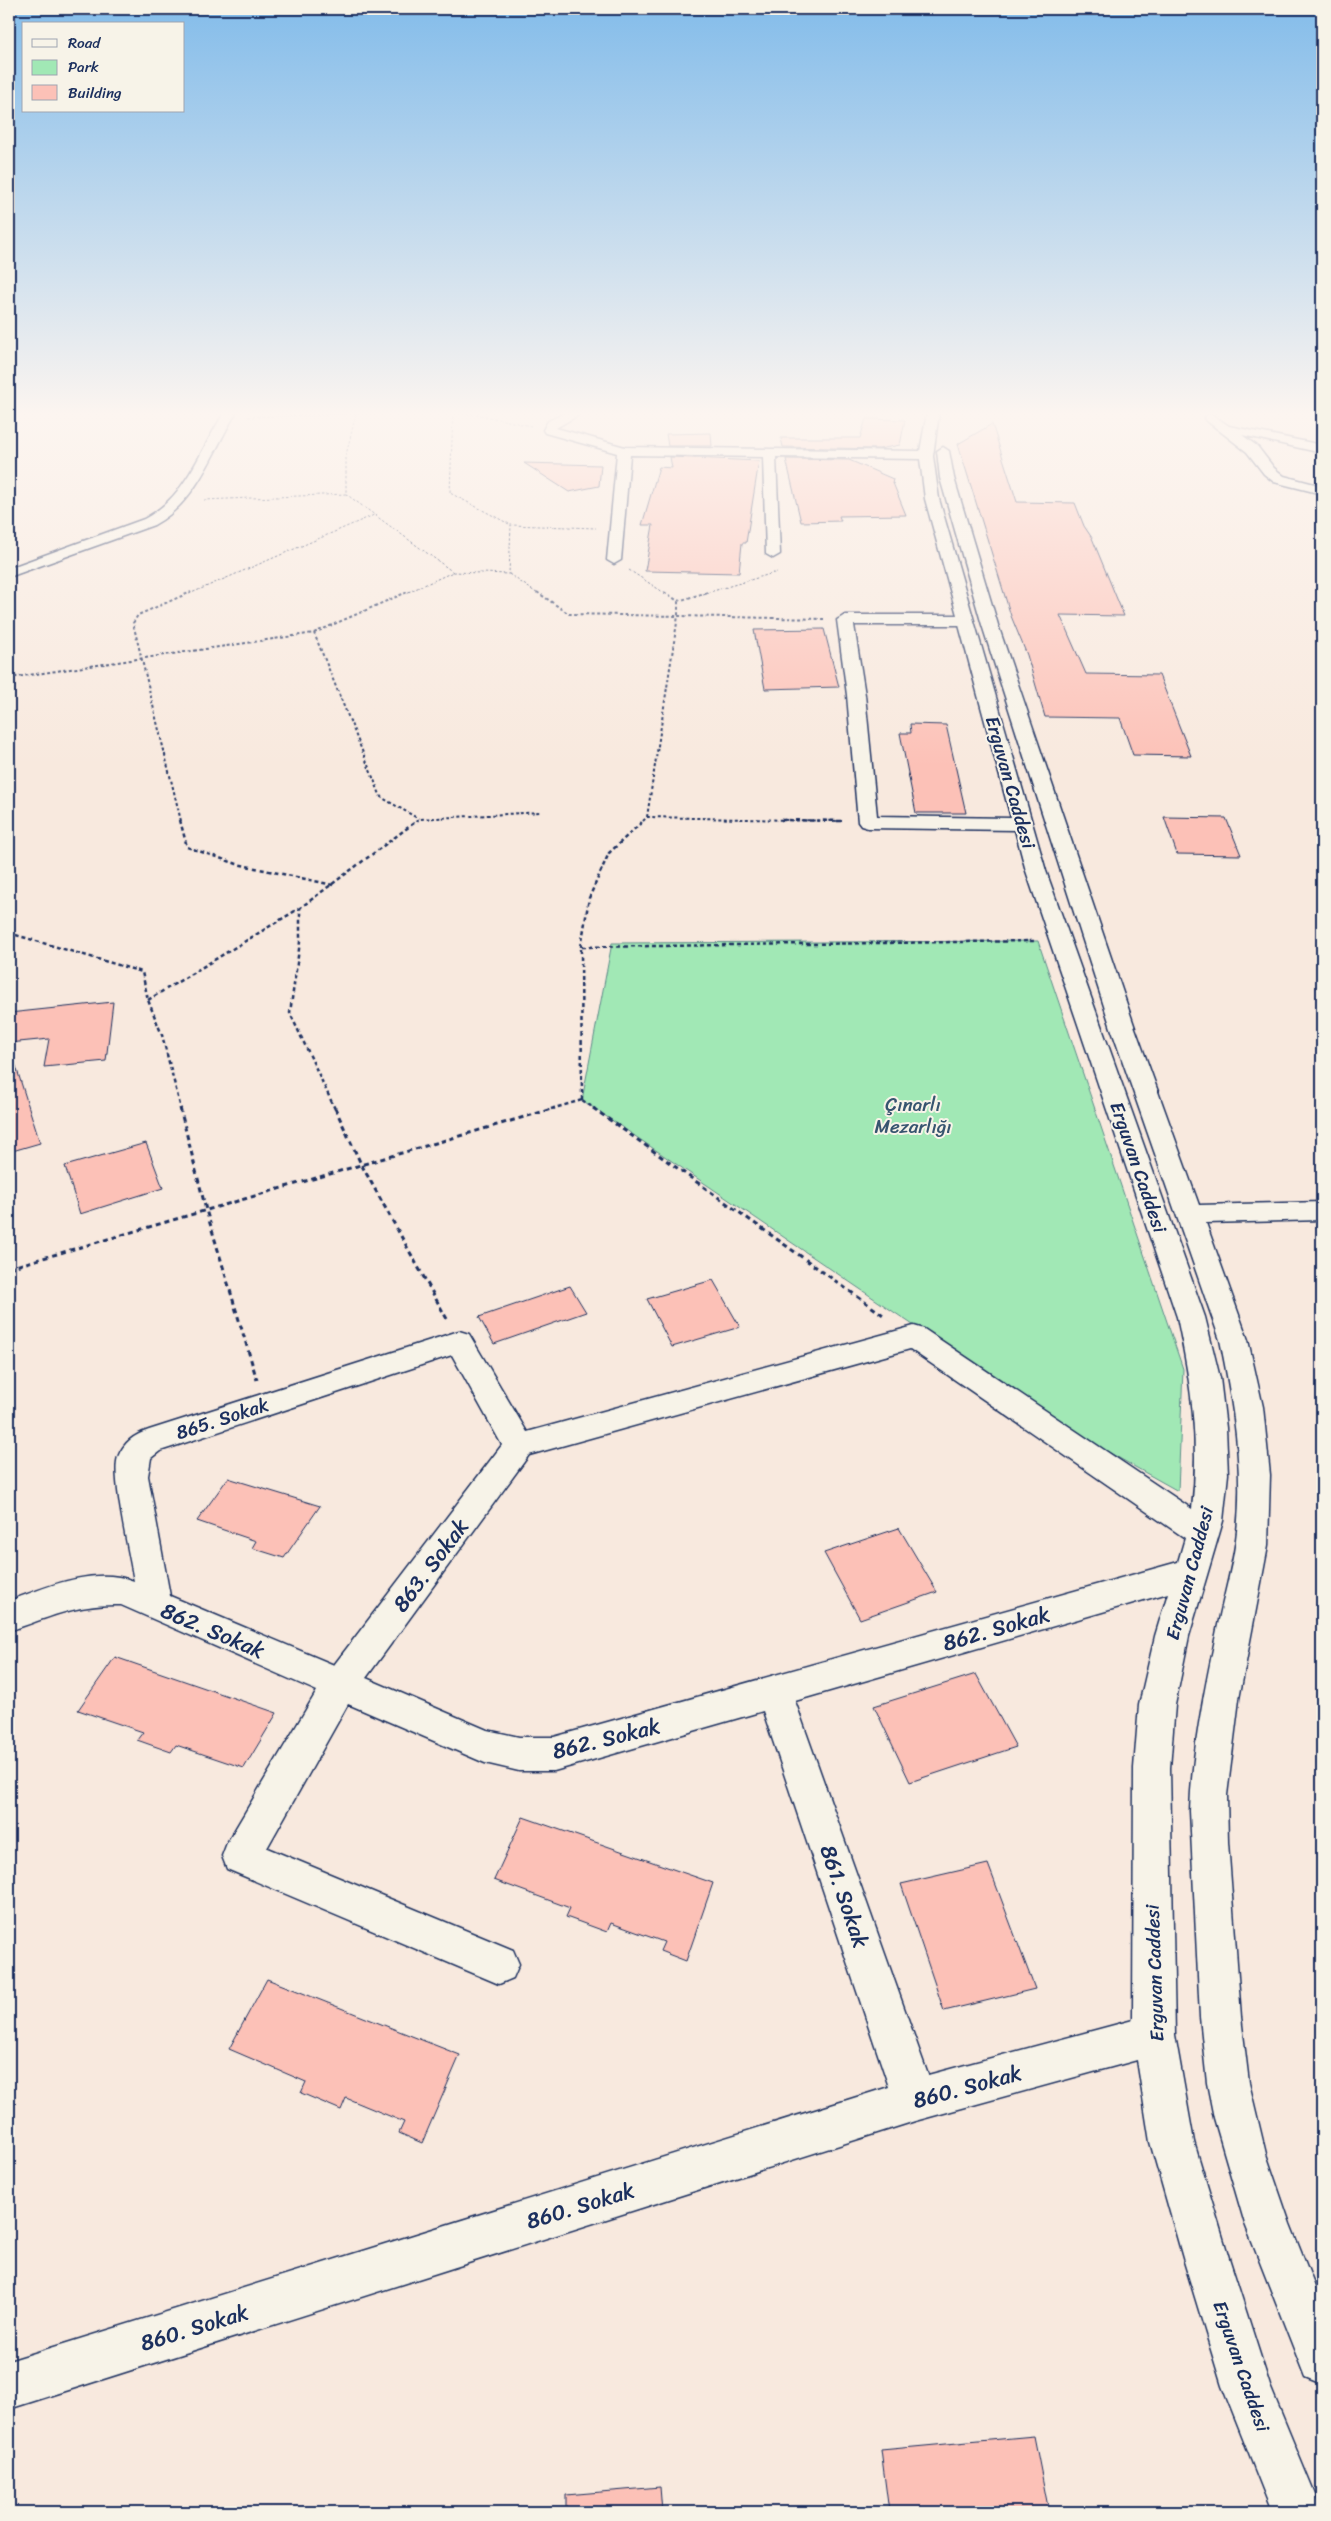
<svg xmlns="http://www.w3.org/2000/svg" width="1331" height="2521" viewBox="0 0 1331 2521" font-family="Sriracha,sans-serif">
	<rect width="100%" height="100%" fill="#f8e9de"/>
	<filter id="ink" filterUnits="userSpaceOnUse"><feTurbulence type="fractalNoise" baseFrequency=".02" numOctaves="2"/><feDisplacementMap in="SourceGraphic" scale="10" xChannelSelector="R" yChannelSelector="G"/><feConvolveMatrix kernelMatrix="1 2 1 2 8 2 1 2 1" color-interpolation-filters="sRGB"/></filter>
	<g filter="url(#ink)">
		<!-- green -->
		<path fill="#a1e8b5" stroke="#5e8c8a" d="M1038,941L1183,1369L1178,1491L1060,1425L582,1100L612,943Z"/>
		<!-- building -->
		<path fill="#fcc1b7" stroke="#1b2f5e" d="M866,419L905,420L900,445L879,449L783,447L781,438H860Z
			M992,424L1017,502L1075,503L1084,526L1092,538L1124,616L1060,615L1086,674L1159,675L1191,756L1133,755L1120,718L1045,717L1027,655L1011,616L958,444Z
			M711,433L712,446H668L666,434Z
			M670,457L759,461L746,543H742L739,573L645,571L653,525H642L659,467L672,468Z
			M786,459L849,460L893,479L892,484L893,483L906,515L839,516L841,521L801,522Z
			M524,463L601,465L599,486L569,492Z
			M824,629L839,687L765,689L754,630Z
			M910,724L946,725L966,813H916L900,733H911Z
			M1164,817L1226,818L1241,855L1177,854Z
			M113,1002L106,1061L44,1067L49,1039L9,1043V1013Z
			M14,1060L40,1143L9,1152V1061Z
			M146,1143L163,1188L80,1214L65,1166Z
			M713,1280L740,1327L672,1347L647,1299Z
			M570,1286L586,1312L494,1344L479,1317Z
			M228,1478L320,1506L284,1558L252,1548L256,1541L197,1521Z
			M899,1528L937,1592L860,1619L824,1553Z
			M115,1657L277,1713L244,1768L176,1745L171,1752L137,1740L143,1732L78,1710Z
			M976,1674L1016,1747L910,1782L874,1706Z
			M523,1817L713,1883L686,1961L660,1951L664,1942L611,1923L607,1932L566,1917L570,1908L494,1880Z
			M988,1864L1035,1989L944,2011L901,1884Z
			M267,1979L460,2055L422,2143L399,2133L404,2122L346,2098L341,2110L301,2093L306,2082L229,2049Z
			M1034,2436L1049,2512H889L881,2450Z
			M660,2487L662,2512H566V2495Z"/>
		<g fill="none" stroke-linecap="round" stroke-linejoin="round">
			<!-- minor casing -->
			<g stroke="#1b2f5e" stroke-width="3">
				<path id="minor" d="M224,413H236C211,454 198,501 154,525L9,577V568L144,519C188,495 198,453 224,413Z
					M565,413H582L556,428L625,447L920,451L927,413H939L933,456L939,499L1046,871L1205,1317L1220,1378L1226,1428L1228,1474L1223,1521L1189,1636L1175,1705L1170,1768L1175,2035L1194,2142L1229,2258L1270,2386L1322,2512H1272L1222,2386L1183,2258L1150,2142L1137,2060L915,2121L9,2409V2361L889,2087L763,1711L554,1771H519L485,1763L348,1704L267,1848L513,1950L519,1964L513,1978L499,1984L227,1869L222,1856L227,1843L317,1691L121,1605C74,1604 51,1617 9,1631V1601C47,1587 93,1566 134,1581C130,1556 111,1476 118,1457C124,1442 134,1435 149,1430L459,1331L469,1334L527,1432L914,1326L924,1329L1192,1509C1200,1441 1191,1383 1177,1317L1026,871L1015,830L868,828L861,826L858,822L847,695L837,620L845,615H957L925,499L920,459L776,457L780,554L773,558L766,554L763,457L630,455L621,560L614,564L607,560L617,453L545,433L543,430L548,421ZM854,625H959L1011,818L877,816L865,695ZM910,1349L1185,1538L1178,1562L554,1737H519L487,1730L366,1678L529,1455ZM452,1355L502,1445L334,1665L170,1596L148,1476L151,1458L160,1451ZM1168,1593L1155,1636L1139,1705L1134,1768L1133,2020L928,2075L795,1701Z
					M1211,414L1229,426L1322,445V453L1242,435L1257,446L1274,468L1284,476L1322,486V494L1274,482L1264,474L1247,452L1207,421L1205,418L1207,415Z
					M943,447L949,451L954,478L998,625L1135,1028L1199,1205L1322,1202V1220L1206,1223L1248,1340L1263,1407L1270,1475L1268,1546L1239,1699L1227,1795L1228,1842L1241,2017L1249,2083L1266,2154L1290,2224L1322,2305V2384L1305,2377L1245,2224L1214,2118L1207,2083L1200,2017L1190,1811C1192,1747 1206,1683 1219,1620C1225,1591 1234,1562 1237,1531C1244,1467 1233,1403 1220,1340L1111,1028L982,625L940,478L937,451Z"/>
			</g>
			<!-- path-far3 -->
			<path stroke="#1b2f5e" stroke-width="1" stroke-dasharray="2.5 2" stroke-linecap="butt" d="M449,413L475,414L531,426
				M453,413L450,493L511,525
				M356,414L346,455V494L453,572
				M248,417L385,413
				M204,500L346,494
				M629,570L666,594
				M509,574L538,594
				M189,594L374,515
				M404,594L453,572L509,574L511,525L596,528
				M703,594L777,572"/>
			<!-- path-far2 -->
			<path stroke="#1b2f5e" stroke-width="2" stroke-dasharray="3 2.5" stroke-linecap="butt" d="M537,592L569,614L678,616V601
				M664,592L678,601L708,592
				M314,633L407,592
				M9,678L314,633L381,797L419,819
				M647,817L678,616L824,619
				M181,821L133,623L138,615L191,592
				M416,821L419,819L541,812
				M643,821L647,817L842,821"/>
			<!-- path-far1 -->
			<path stroke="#1b2f5e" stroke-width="2.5" stroke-dasharray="4 3" stroke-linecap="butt" d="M180,820L187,847L237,864L333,885
				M781,820L842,821
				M9,933L142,972L148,1000L162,1035L181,1109
				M581,947L589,898L609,853L644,820
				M148,1000L300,908
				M582,1100L581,947L1035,941
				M582,1100L595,1109
				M335,1109L290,1013L300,942V908L418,820
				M551,1109L582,1100"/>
			<!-- path -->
			<path stroke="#1b2f5e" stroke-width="3" stroke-dasharray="5 4" stroke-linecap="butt" d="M180,1108L206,1210L257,1380
				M335,1108L361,1164L447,1319
				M593,1108L886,1317
				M9,1268L555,1108"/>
			<!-- minor -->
			<use href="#minor" fill="#f7f3e8" fill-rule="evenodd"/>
		</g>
	</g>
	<!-- sky -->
	<linearGradient id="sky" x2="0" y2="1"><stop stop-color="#83bcea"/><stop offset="0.54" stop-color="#fcf5f0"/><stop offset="1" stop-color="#fcf5f0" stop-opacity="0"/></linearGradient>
	<rect width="1331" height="766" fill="url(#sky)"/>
	<g text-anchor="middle" stroke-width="4" stroke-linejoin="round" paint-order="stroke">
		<!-- street labels -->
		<g font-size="19" fill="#1b2f5e" stroke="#f7f3e8">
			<text transform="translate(1011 782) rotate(74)" y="7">Erguvan Caddesi</text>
			<text transform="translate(1139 1167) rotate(71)" y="7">Erguvan Caddesi</text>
			<text transform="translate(222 1418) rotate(-18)" y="7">865. Sokak</text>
			<text transform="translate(1189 1573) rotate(-75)" y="7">Erguvan Caddesi</text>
			<text transform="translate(1154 1973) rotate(-92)" y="7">Erguvan Caddesi</text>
			<text transform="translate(1242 2366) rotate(71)" y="7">Erguvan Caddesi</text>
		</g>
		<!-- park labels -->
		<g font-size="19" fill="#36546f" stroke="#f7f3e8">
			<text x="913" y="1111">Çınarlı<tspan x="913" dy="22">Mezarlığı</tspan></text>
		</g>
		<!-- near-street labels -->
		<g font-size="22" fill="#1b2f5e" stroke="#f7f3e8">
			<text transform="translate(430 1565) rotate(-53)" y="8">863. Sokak</text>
			<text transform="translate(996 1628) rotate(-16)" y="8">862. Sokak</text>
			<text transform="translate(213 1630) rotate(23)" y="8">862. Sokak</text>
			<text transform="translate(606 1738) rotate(-14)" y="8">862. Sokak</text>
			<text transform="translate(845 1896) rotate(71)" y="8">861. Sokak</text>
			<text transform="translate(967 2086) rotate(-15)" y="8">860. Sokak</text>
			<text transform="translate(580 2205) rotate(-17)" y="8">860. Sokak</text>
			<text transform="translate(194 2327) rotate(-17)" y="8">860. Sokak</text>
		</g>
	</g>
	<!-- margin -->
	<rect width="1331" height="2521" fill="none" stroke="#f7f3e8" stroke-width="30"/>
	<rect x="15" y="15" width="1301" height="2491" fill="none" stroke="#1b2f5e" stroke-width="2" filter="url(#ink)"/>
	<!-- legend -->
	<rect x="22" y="22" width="162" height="90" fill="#f7f3e8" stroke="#9fa5b1"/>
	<rect x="32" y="39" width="25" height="8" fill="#f7f3e8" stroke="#9fa5b1"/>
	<text x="68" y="48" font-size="15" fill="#1b2f5e">Road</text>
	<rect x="32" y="60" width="25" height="15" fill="#a1e8b5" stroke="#9fa5b1"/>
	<text x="68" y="72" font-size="15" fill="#1b2f5e">Park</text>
	<rect x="32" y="85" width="25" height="15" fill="#fcc1b7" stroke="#9fa5b1"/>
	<text x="68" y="98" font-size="15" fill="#1b2f5e">Building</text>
</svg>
